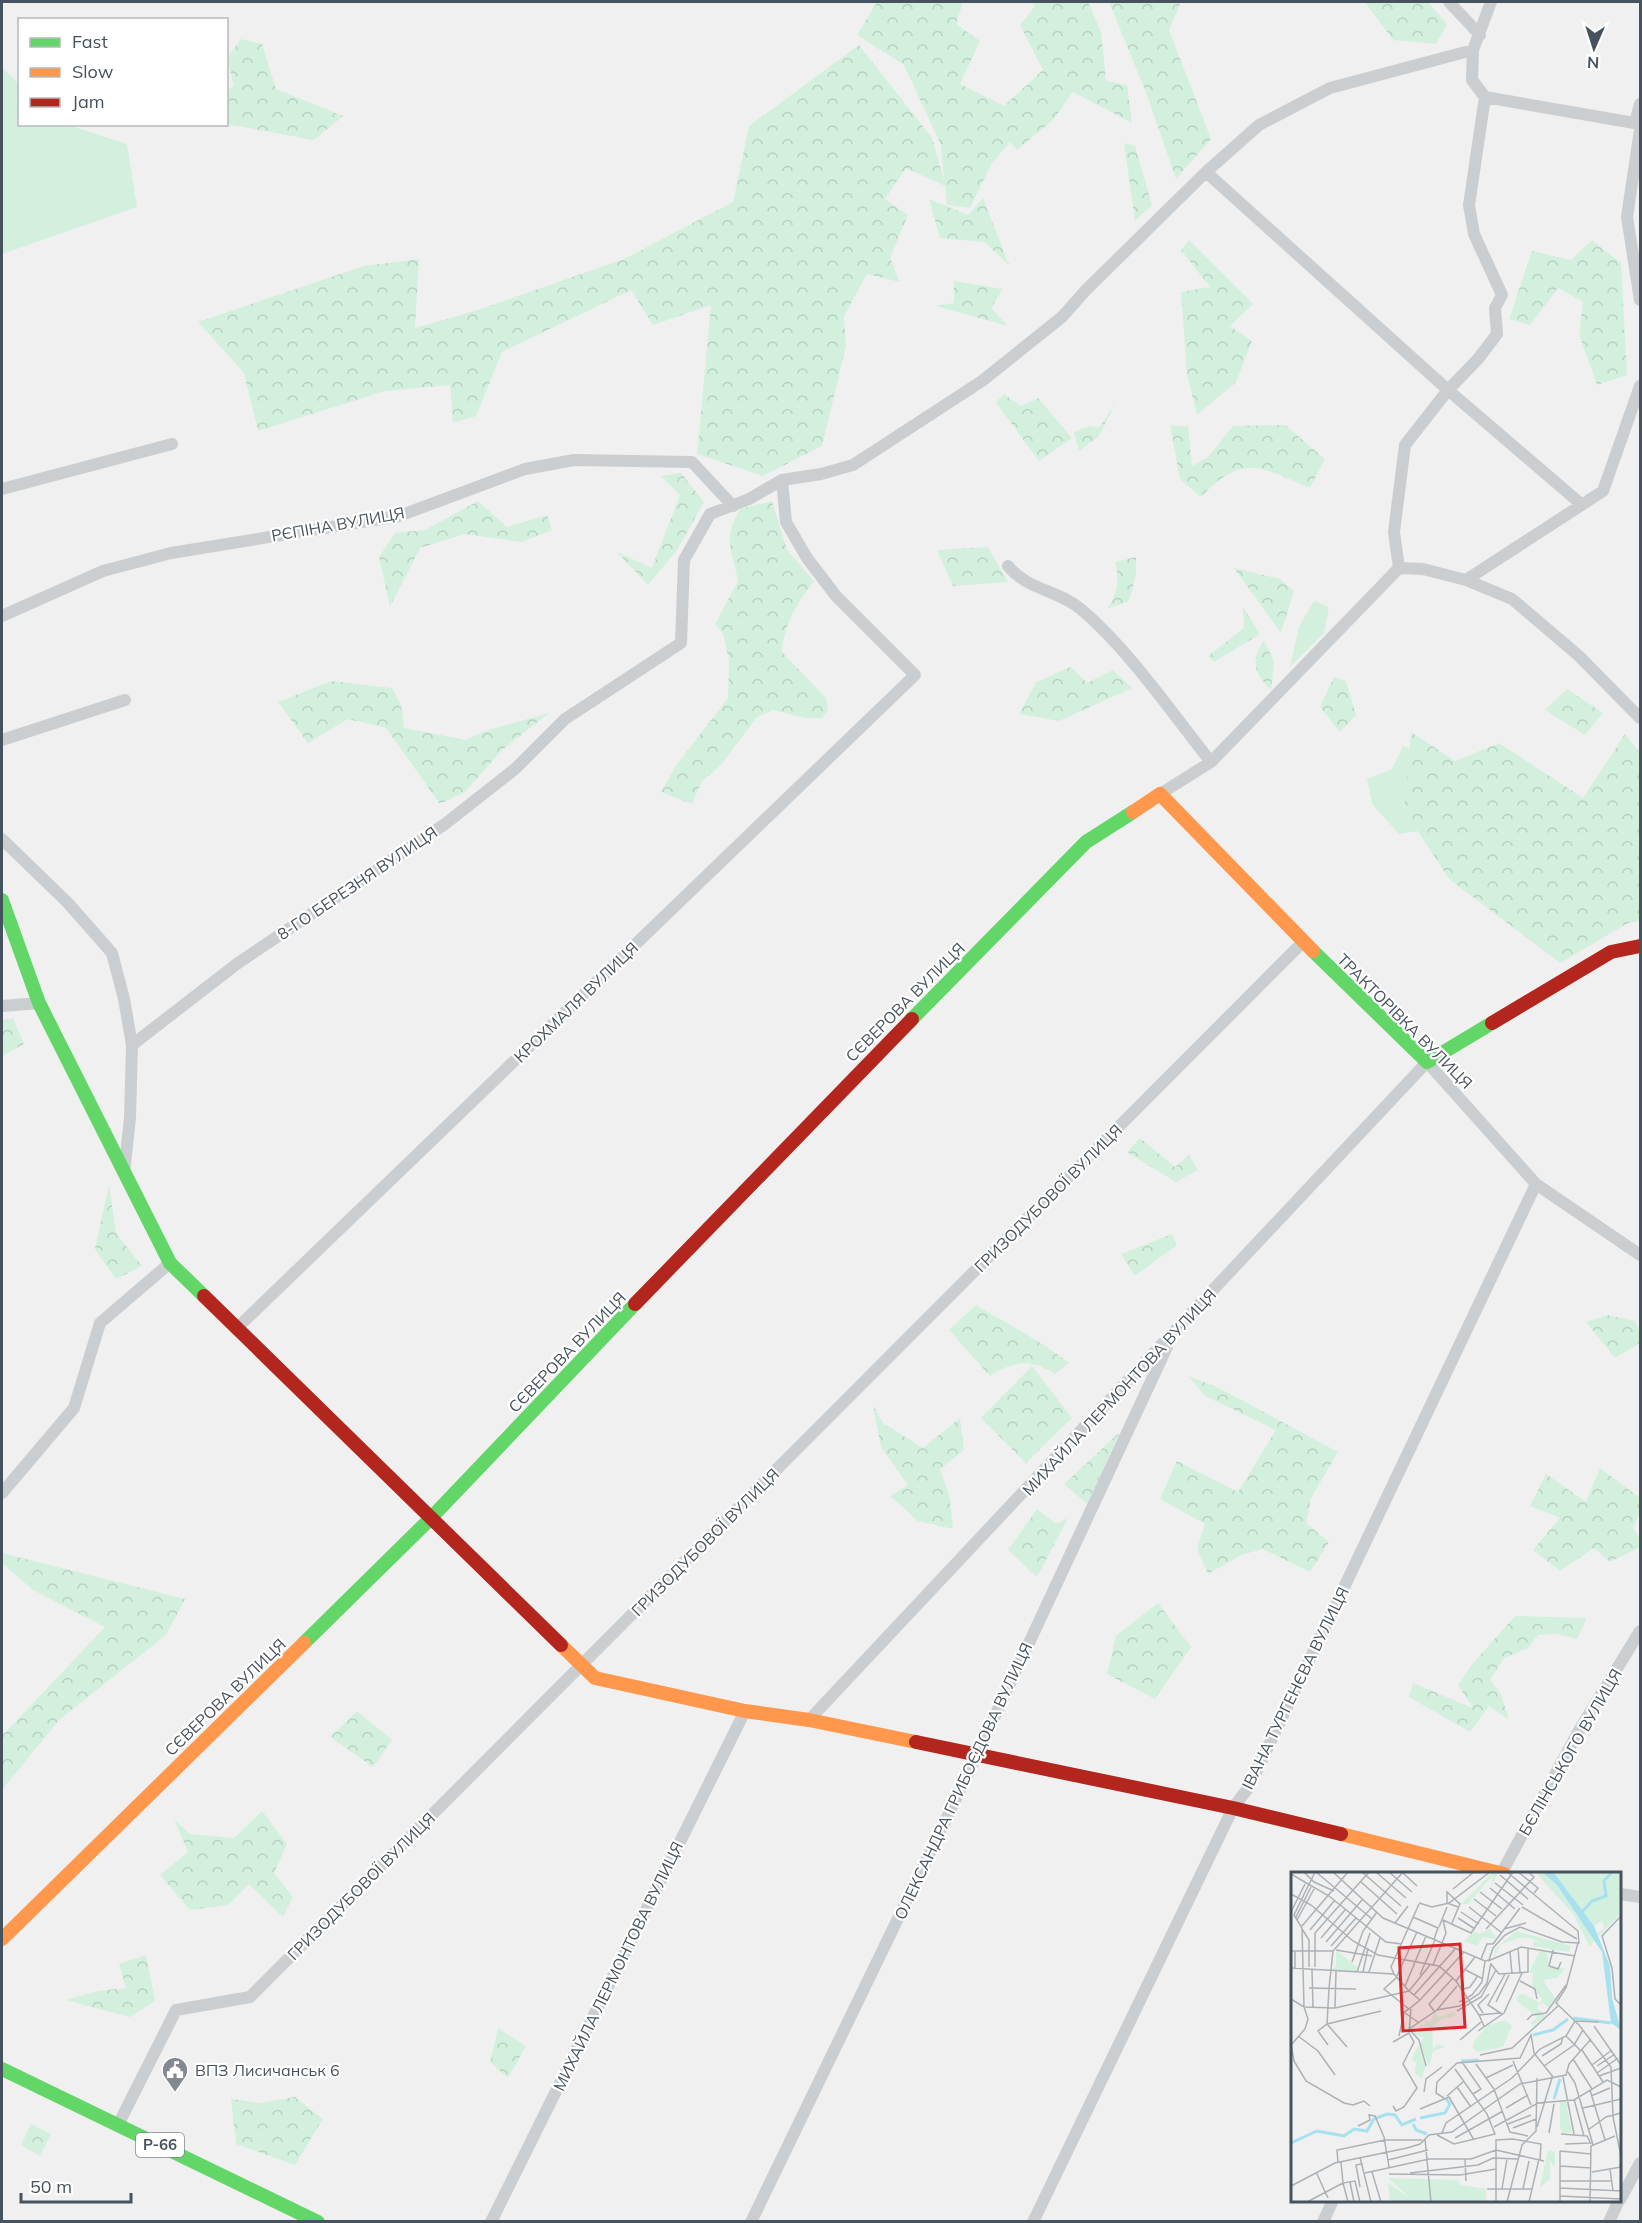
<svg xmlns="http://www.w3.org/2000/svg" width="1642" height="2223" viewBox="0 0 1642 2223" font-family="Mulish,sans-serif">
	<defs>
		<pattern id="forest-crowns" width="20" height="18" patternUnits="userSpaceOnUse" patternTransform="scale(1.5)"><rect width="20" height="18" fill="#d3f0de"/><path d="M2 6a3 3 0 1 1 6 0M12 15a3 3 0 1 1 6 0" fill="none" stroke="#b6d0c1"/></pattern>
	</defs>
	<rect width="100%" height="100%" fill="#f0f0f0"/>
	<!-- grass -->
	<path fill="#d3f0de" d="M2,67L19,84L20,124L68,125L127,144L137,207L2,254Z
		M1314,601L1329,607L1324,633L1290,667L1299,626Z
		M1403,746L1410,749L1404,810L1418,831L1399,834L1372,804L1367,779L1392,769Z"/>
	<!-- forest -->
	<path fill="url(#forest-crowns)" d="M877,2H963L956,24L980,41L960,84L1004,106L1043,70L1020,25L1035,6L1031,2H1088L1101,32L1106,81L1127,85L1132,123L1073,92L1053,120L1017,150L1010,142L992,163L970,208L947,205L945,186L906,168L885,199L908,215L890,258L900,282L867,274L844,316L846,346L822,446L763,476L697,454L711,305L653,325L631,290L502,352L476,416L453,423L450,385L385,391L258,431L244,373L198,322L364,266L419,259L415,328L478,310L624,259L733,202L749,126L859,45L932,138L944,180L941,145L904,65L857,35Z
		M1109,2H1181L1169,30L1211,139L1176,179L1147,95Z
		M1365,2H1428L1447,24L1436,44L1393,40Z
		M241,39L262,44L276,89L343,116L314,140L227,124V91L234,86L227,58Z
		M1124,143L1135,146L1152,205L1135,221Z
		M983,198L1009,265L984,242L940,238L929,199L968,215Z
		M1189,240L1253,304L1230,326L1252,341L1236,382L1197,415L1187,374L1181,292L1210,287L1181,250Z
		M1592,240L1621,263L1627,375L1597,385L1579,334L1583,302L1558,288L1530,325L1509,319L1532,251L1571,260Z
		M954,281L1003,289L991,308L1008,326L935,306L954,303Z
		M1004,394L1021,406L1038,398L1072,438L1039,461L996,402Z
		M1116,402L1099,436L1079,451L1074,432L1090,426L1099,428Z
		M1170,425L1188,427L1192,466L1208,457L1233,426L1285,425L1325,459L1310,488C1260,467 1243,453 1201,497L1180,479Z
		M681,473L704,502L677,550L648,585L617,552L652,568L680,495L661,476Z
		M478,501L507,527L547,515L552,530L522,542L465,534L420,548L390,607L379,557L395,533L425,530Z
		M772,501L787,550L814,581C797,604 784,623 782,652L826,698L828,709L822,718H805L773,710L757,717L720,766L702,781L692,804L661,792L675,767L728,698L729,660L723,634L715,624L738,581C732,548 722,540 740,509Z
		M988,547L1008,582L953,586L937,550Z
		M1136,557V574L1129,601L1107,609C1117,595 1120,579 1115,562Z
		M1234,568L1280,579L1294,591L1281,633Z
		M1243,607L1260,634L1214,662L1208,656L1244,628Z
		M1264,640L1274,662L1271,690C1254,673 1250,661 1264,640Z
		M1071,667L1087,683L1113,670L1132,688L1059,721L1019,714L1036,682Z
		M1334,677L1346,681L1356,715L1340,732L1320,707Z
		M331,681L392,688L401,705L404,728L466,740L485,731L549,713L502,750L465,792L440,804L386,728L348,719L308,743L278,702Z
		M1567,689L1603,713L1585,735L1545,710Z
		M1411,732L1455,761L1499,743L1583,798L1625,734L1640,753V921L1628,923L1560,963L1449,879L1404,810Z
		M13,1018L24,1044L2,1056V1020Z
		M1140,1138L1175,1167L1189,1155L1198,1170L1176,1182L1127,1152Z
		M109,1185L116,1233L142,1266L116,1279L95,1249Z
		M1172,1234L1177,1245L1135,1276L1121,1254Z
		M976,1305C1007,1324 1040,1340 1069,1363L1055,1374C1032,1358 1013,1361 990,1376L949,1330Z
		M1607,1315L1635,1321L1640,1331V1343L1615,1358L1586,1322Z
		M1032,1366L1072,1418L1026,1463L981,1418Z
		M1188,1376L1219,1388L1338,1452L1311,1498L1306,1523L1329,1542L1310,1572L1263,1549L1241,1555L1208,1574L1197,1549L1205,1524L1160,1499L1177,1461L1238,1492L1276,1430L1205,1396Z
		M873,1405L883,1423L923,1448L960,1418L964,1450L940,1469L949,1494L953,1529L918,1521L890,1496L908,1485L881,1447Z
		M1120,1432L1087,1504L1064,1484Z
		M1600,1468L1640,1498V1513L1633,1528L1640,1539V1547L1610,1562L1594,1548L1560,1571L1533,1550L1560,1518L1530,1506L1546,1474L1586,1502Z
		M1037,1509L1056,1524L1068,1518L1037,1577L1008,1550Z
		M2,1553L185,1599L166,1635L59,1720L2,1790V1736L105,1627L33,1590L2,1563Z
		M1158,1603L1191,1647L1155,1699L1107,1674L1116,1636Z
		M1515,1616L1587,1618L1577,1639L1557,1634L1538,1635L1528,1648L1504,1658L1490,1680L1501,1694L1509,1720L1489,1706L1470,1732L1409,1697L1413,1683L1473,1708L1458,1685L1473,1663Z
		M357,1711L392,1740L373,1767L330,1737Z
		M262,1811L287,1844L274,1873L293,1897L283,1917L249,1884L228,1905L190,1910L160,1875L188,1852L174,1819L190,1834L234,1838Z
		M146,1955L155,2001L130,2017L65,2000L98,1991L126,1988L119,1964Z
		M498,2028L526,2046L508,2078L490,2062Z
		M295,2097L323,2119L295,2165L236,2144L231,2099L260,2103Z
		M31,2124L51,2134L40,2156L21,2145Z"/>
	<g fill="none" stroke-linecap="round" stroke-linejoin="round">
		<!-- street -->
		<path stroke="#cbced1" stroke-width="12" d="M1449,2L1480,35
			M1485,97L1640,124
			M1635,123L1640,104
			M1640,130L1627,217L1640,300
			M1206,172L1448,390L1581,504
			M2,489L172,444
			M1008,566C1027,590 1059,590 1082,610C1129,650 1172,713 1211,762
			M1399,568L1394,532L1405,445L1448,390L1478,359L1497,334L1495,308L1502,295L1474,234L1469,205L1485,97L1472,80L1473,50L1491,2
			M1466,580L1603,491L1640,386
			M2,616L103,571L171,553L399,516L525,469L574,460L692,462L733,506
			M2,740L125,700
			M1160,794L1211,762L1399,568L1423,569L1466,580L1512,599L1579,656L1640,718
			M2,839L68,903L112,953L124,999L132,1045
			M2,1006L39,1003
			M124,1173L130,1118L132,1045L238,963L445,824L515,769L565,719L681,643L684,560L710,514L749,499L782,480L821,474L853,465L982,381L1062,317L1086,290L1206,172L1259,125L1330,88L1473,50
			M236,1329L915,675L836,596L807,558L786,522L782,480
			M2,1493L74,1408L100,1323L170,1263
			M809,1720L1427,1062L1536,1184L1640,1255
			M1501,1874L1577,1734L1640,1631
			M1620,1894L1640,1897
			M118,2125L176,2010L250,1997L1303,942
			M1620,2200L1640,2163
			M491,2222L745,1711
			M751,2222L967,1776L1167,1347
			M1033,2222L1233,1808L1249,1787L1536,1184
			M1323,2222L1333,2200
			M1609,2222L1619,2200"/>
		<!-- fast -->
		<path stroke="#63d668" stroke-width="14" d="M2,900L39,1003L170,1263L204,1296
			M1313,951L1427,1062L1492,1023
			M912,1019L1086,842L1133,812
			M304,1643L430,1519L635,1304
			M2,2069L318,2222"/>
		<!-- slow -->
		<path stroke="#ff974d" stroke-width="14" d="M1133,812L1160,794L1313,951
			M561,1645L595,1678L745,1711L809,1720L916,1742
			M1341,1834L1504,1874
			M2,1939L304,1643"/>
		<!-- jam -->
		<path stroke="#b3261e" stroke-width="14" d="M1492,1023L1611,952L1640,946
			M204,1296L561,1645
			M635,1304L912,1019
			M916,1742L1233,1808L1341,1834"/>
	</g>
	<!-- icons -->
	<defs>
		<g id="civic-pin" transform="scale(1.35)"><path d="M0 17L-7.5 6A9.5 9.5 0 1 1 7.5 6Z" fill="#828990" stroke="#fff"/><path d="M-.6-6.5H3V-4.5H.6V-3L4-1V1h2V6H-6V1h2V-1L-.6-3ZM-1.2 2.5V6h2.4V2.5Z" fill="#fff"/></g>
	</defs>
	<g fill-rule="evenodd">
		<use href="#civic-pin" x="175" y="2070"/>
	</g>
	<g text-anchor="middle" stroke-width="4.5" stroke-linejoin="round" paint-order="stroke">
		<!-- shield labels -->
		<rect fill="#fff" stroke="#7e868e" stroke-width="1.5" x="136" y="2133" width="48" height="24" rx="4.5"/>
		<g font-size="15" font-weight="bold" fill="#46525d">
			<text x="160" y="2150">Р-66</text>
		</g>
		<!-- street labels -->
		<g font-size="16" fill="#46525d" stroke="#fff">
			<text transform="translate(338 524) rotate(-10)" y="6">РЄПІНА ВУЛИЦЯ</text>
			<text transform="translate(357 883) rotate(-34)" y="6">8-ГО БЕРЕЗНЯ ВУЛИЦЯ</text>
			<text transform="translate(576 1002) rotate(-44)" y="6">КРОХМАЛЯ ВУЛИЦЯ</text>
			<text transform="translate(905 1002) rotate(-45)" y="6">СЄВЕРОВА ВУЛИЦЯ</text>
			<text transform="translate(1405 1021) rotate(45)" y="6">ТРАКТОРІВКА ВУЛИЦЯ</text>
			<text transform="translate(1048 1198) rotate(-45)" y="6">ГРИЗОДУБОВОЇ ВУЛИЦЯ</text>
			<text transform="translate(567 1352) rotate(-46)" y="6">СЄВЕРОВА ВУЛИЦЯ</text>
			<text transform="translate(1119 1392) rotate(-47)" y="6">МИХАЙЛА ЛЕРМОНТОВА ВУЛИЦЯ</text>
			<text transform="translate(705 1542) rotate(-45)" y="6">ГРИЗОДУБОВОЇ ВУЛИЦЯ</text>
			<text transform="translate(1295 1688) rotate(-64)" y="6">ІВАНА ТУРГЕНЄВА ВУЛИЦЯ</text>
			<text transform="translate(225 1697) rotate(-44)" y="6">СЄВЕРОВА ВУЛИЦЯ</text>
			<text transform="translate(1570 1752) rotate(-60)" y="6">БЄЛІНСЬКОГО ВУЛИЦЯ</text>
			<text transform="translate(963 1781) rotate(-65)" y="6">ОЛЕКСАНДРА ГРИБОЄДОВА ВУЛИЦЯ</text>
			<text transform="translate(361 1886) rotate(-45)" y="6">ГРИЗОДУБОВОЇ ВУЛИЦЯ</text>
			<text transform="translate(618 1966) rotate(-64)" y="6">МИХАЙЛА ЛЕРМОНТОВА ВУЛИЦЯ</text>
		</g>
		<!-- poi labels -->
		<g font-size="16" fill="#46525d" stroke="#fff" text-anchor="start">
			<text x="195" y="2076">ВПЗ Лисичанськ 6</text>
		</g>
	</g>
	<!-- overview -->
	<g transform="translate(1291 1872)">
		<rect width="330" height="330" fill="#f0f0f0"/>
		<path d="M199,57L206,67L192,65L186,74L173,69L183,59L188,62ZM45,78L66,95L65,100L41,98L45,94ZM249,79L256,80L258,93L274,97L266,106L252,108L264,126L258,136L252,131L249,133L251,127L241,116L242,101L238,100ZM214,148L221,154L212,175L186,180L182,176L183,169L197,153Z" fill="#d3f0de"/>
		<path d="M202,0H207L200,16L202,3L177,32H170ZM244,0H251L267,14L299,62L303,69L299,75L283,43ZM262,0H330V41L308,64L306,61L313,57L311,49L303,54ZM225,59L280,74L278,80L242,74V69L250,71L239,66H228L209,73L204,85L203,78ZM233,122L249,131L246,136L255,144L242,154L240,151L246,145L226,129L227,123ZM144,139L147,145L163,140L165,144L150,147L141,155L142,178L146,172L154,175L142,179L138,195L129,171L133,166L125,163L120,157L127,161L129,151L133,154L135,148L139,151ZM128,173L134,195L131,206L124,202L125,190L120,188ZM257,278L264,280V295L259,289V307L249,315Z" fill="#d3f0de"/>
		<path d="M275,229L281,261H271L269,254V230Z" fill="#d3f0de"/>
		<path d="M97,306L167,308L170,313L195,317V330H99L97,311L119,326Z" fill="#d3f0de"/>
		<path d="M251,0L263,1L303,54L319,94L321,126L330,158L320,151L311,80L266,13Z" fill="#a7e1ef"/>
		<path fill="none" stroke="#a7e1ef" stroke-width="3" d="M290,41L301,29L315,24L313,9L321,0M282,146L320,151M242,163L262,158L277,147M170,189L188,188M263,227L269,207M129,246L154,241L159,232L155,227M122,252L125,258L136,262M0,271L26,259L53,264L63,257L76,259L83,247L96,242L104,243L111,253L125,247"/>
		<path fill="none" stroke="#acb1b5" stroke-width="1.5" d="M13,0L23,10L43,19M24,0L3,43L11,56L13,135L44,136L118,119L129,128L173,80M25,0L81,47M42,0L92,46L194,89L198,88L202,76L214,63L229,55L271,70L287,71L275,116L265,131L288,153L320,195L322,245L330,284M71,0L110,34M85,0L115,26M98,0L121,20M216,0L287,59L288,72M227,0L247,16L243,21M112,1L126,14M0,2L38,24L95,70L111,72M209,3L237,27M70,10L106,42M204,11L232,33M199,16L224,37M162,17L183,0M189,20L211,37M0,22L20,33L62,69L87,83L148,94L165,109L188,143M183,27L205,44M128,31L141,35L158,31L199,0M178,35L211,61M231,35L286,67M0,40L14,12M170,40L188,52M330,44L311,64L321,96L324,127L330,133M5,45L20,15M122,45L147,56L143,67M167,46L184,57M6,48L23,17M152,48L180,61L222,0M104,51L117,34M161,51L169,32L156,20V31L167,35M11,54L57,0M148,55L156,35M11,57L18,68V95M195,57L243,5L237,0M213,57L235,51M19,58L44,28M126,60L105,106L93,117L118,137L129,128M30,66L54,38M35,70L71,28M202,72L229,36M40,74L65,46M227,76L229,101M45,78L81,84M262,78L258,94L267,97L270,90M0,79H42M4,79V97M219,80L221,102M190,87L196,72H202M197,89L230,75L284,84M61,90L72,59L86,40M200,92L208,102L237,100V76M142,93L155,61L152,48M24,95V61L78,0M0,96L103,102L118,119L139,93M173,97L192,107M21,98L22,135M66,100L79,61M72,100L77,76M78,100L89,66M103,102L100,95L128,32M129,103L144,68M165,109L184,85M229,109L244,117L246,127M114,114L135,64M18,116L65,117M38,116L42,79L112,0M170,118L179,115L186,105M123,123L165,76M0,127L13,135L17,147L14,157L0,173L3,189L15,209L53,231L62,233L73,229L79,234M168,130L181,123L191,110L194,89M205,130L218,103M44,136L45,99M145,138L169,134L188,122L196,111L200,91M143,139L138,132L162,106M166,139L190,125L205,98M113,140L128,151M192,141L187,133L198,122M211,142L197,133L214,102M236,148L241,143L255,141L275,113M36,152L38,116M36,152L56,175M193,154L188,143L209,141M303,154L330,193M118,157L146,138L166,114M118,157L128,168L135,194M187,159L213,141L231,101M240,162L243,181L262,205M7,164L27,179L44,203M108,164L113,140L118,137M275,164L290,179M169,168L190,150M102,170L118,161M37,173L27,159L36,152L90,139M291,178L312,210M189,183L221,176L267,134M251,184L270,172L272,165M282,187L301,217M222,189L240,233M171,190L190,217L182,222M185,192L203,217L219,260L237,264M301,193L321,178M253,194L283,173L292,158M306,194L324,182M277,200L284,211L302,273M306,201L327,186M308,204L330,196M272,205L283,262M195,206L222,193M166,215L180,235M299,218L314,268M133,220L135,207L151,195M156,224L173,209M300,224L319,216M153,226L145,221L146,210L166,191L229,186L240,163M283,227L293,264M102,234L105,239L113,235L126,216L112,192L123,170L118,161L120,137M215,236L237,223M292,236L330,227M129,237L158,225L183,268M217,252L240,243M67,254L79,248L78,243L84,244L93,265L98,295M203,255L247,231L283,228L316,208L330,215M246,255L261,206M222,256L245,247M297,258L315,245L330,241M151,261L155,251L221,206L249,177L275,164L284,149L308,150M258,261L263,232M270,262L296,264L300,272M146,263L163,272L204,262L196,242L164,197M164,266L212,239M134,267L140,330M274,272L299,271M269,279V330M269,279L300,282M69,285L80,330M174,287L175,309M97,288L137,278M47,290L46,278L94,268H131M269,294L300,296M319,297L322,319M25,300L37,326M81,300L90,330M301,300L330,295M74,301L138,287H180L205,278L253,289M119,301L187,293L202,286L227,287M98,302L169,303L205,297M269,309H321M59,310L63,330M0,314L44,291L116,276L129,272L138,263L161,260L229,212L275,203L278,192L300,167M69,315L65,293L70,292M269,316L330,319M196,317H241M211,317L216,287M232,317L238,289M269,324L330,327M16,330L52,311L50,290M57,330L52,311L64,309L69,330M205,330V268L222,267L250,272L249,288M216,330L231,273L245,259L246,206M238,330L248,287M299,330L300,274L324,264"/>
		<path fill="#d62828" fill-opacity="0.15" stroke="#d62828" stroke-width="3" d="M169,72L174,155L112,159L108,76Z"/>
		<rect width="330" height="330" fill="none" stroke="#46525d" stroke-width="3"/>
	</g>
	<!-- border -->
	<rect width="1642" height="2223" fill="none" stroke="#46525d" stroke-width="6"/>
	<!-- legend -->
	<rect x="18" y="18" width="210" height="108" fill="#ffffff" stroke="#b5babe" stroke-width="1.5"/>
	<rect x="30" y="38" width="30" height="9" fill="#63d668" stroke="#b5babe" stroke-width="1.5"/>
	<text x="72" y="48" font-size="18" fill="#46525d">Fast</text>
	<rect x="30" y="68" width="30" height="9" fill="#ff974d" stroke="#b5babe" stroke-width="1.5"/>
	<text x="72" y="78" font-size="18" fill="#46525d">Slow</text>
	<rect x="30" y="98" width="30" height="9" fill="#b3261e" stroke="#b5babe" stroke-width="1.5"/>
	<text x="72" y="108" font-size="18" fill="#46525d">Jam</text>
	<!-- north arrow -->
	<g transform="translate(1594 48) rotate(183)" stroke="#ffffff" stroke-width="4.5" paint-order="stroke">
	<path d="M0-4.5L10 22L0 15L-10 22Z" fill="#46525d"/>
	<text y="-9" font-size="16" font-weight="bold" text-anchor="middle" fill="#46525d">N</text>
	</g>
	<!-- scale -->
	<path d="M21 2193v9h110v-9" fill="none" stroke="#46525d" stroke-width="3"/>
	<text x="30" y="2193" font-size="18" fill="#46525d" stroke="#ffffff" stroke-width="4.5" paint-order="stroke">50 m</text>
</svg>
